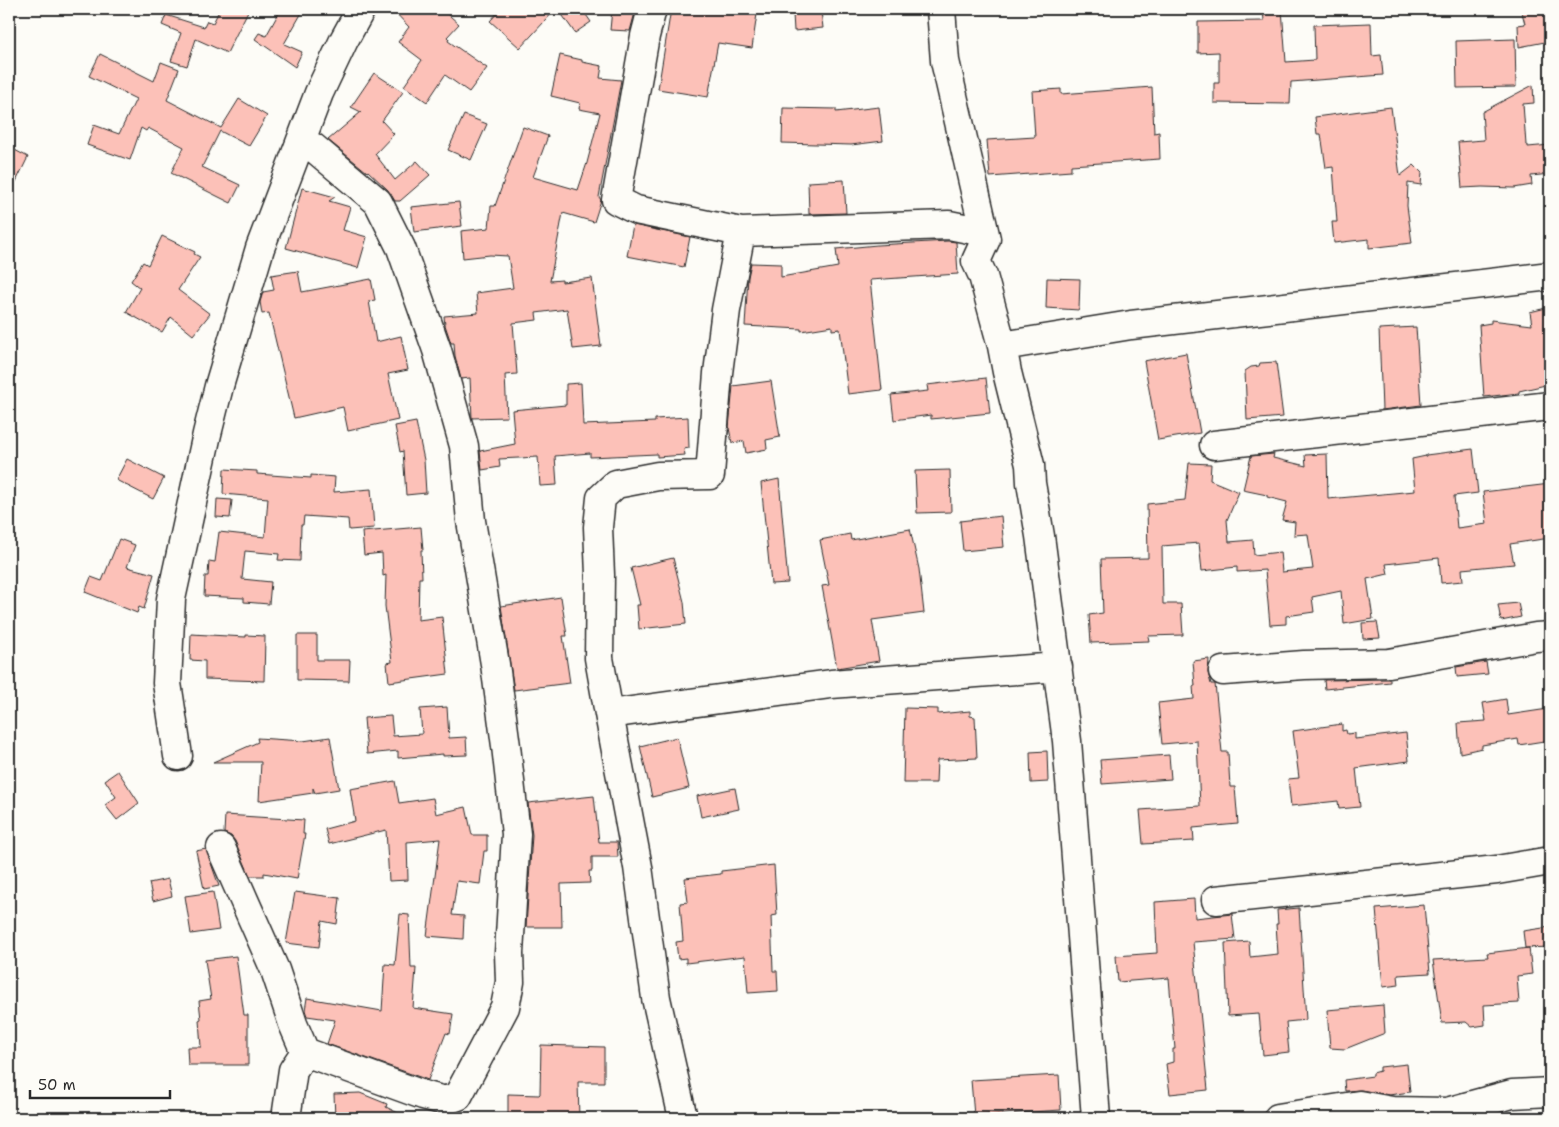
<svg xmlns="http://www.w3.org/2000/svg" width="1559" height="1127" viewBox="0 0 1559 1127" font-family="'Shantell Sans',sans-serif">
	<rect width="100%" height="100%" fill="#fdfcf7"/>
	<filter id="ink" filterUnits="userSpaceOnUse"><feTurbulence type="fractalNoise" baseFrequency=".02" numOctaves="2"/><feDisplacementMap in="SourceGraphic" scale="10" xChannelSelector="R" yChannelSelector="G"/><feConvolveMatrix kernelMatrix="1 2 1 2 8 2 1 2 1" color-interpolation-filters="sRGB"/></filter>
	<g filter="url(#ink)">
		<!-- building -->
		<path fill="#fcc1b8" stroke="#2b2b2b" d="M220,9H249L227,53L196,39L187,66L171,61L181,33L162,25L166,15L204,27L207,21L213,23Z
			M281,9H304L284,44L302,52L295,67L255,39L259,33L266,36Z
			M392,9H442L459,24L447,37L449,39L448,41L487,68L469,92L445,75L427,102L404,86L422,60L398,42L409,27Z
			M501,9H556L520,48L490,21Z
			M558,9H582L591,22L575,33Z
			M612,9H636L630,31L610,30Z
			M671,9H725L757,14L752,48L718,43L708,97L658,89Z
			M1263,9H1282L1286,62L1315,60L1314,25L1371,23L1372,56L1381,55L1383,75L1291,82L1290,104L1214,103V83H1219V52L1198,53V22L1264,21Z
			M1521,9H1550V41L1519,47L1518,25L1525,24Z
			M821,11L823,28L794,31L793,14Z
			M1515,39L1516,87L1457,88L1456,41Z
			M100,54L154,81L161,62L179,69L167,100L221,128L239,99L267,116L249,146L220,131L202,167L240,185L231,203L171,173L184,147L148,128L146,131L141,128L130,160L87,145L94,125L119,134L136,99L89,76Z
			M560,55L582,60V62L602,66L600,78L621,80L599,197L601,200L594,222L563,213L550,281L562,280V282L592,278L601,346L573,349L567,309L536,313L537,320L513,323L517,374L505,375L507,417L472,418L470,378L461,379L455,356L454,343H451L445,325L444,316L478,313L476,293L513,288L508,256L490,255L463,258L461,231L489,228L491,206H495L523,127L548,136L533,177L578,190L587,163L600,113L579,109L580,103L551,96Z
			M374,73L403,92L382,121L394,134L375,154L395,180L417,161L430,175L400,201H395L388,190L368,171L367,172L328,140L361,112L351,107Z
			M1533,85L1534,103L1523,104L1526,145H1528V147L1550,145V174L1531,176L1532,185L1514,188L1482,187L1462,188L1458,142L1484,140L1482,112Z
			M1152,87L1154,133L1159,132L1160,159L1071,165V171L990,177L987,140L1035,137L1032,91L1061,89V94Z
			M879,107L883,141L851,145L782,143L783,108L836,109V112Z
			M1391,107L1400,176L1414,165L1422,173L1421,185L1408,183L1407,206L1412,243L1369,248V239L1334,243L1332,222H1337L1333,167L1326,168L1321,134H1317L1315,117Z
			M464,115L487,124L471,160L448,150Z
			M9,147L28,157L9,196Z
			M844,180L846,213L809,214L808,182Z
			M302,188L335,197L329,201L350,207L343,230L367,237L358,268L286,248Z
			M459,202L462,226L414,232L411,207Z
			M633,225L690,237L684,267L627,256Z
			M162,236L195,252L194,254L200,257L178,290L210,314L193,335L171,317L162,332L126,312L140,288L131,281L143,262L148,265Z
			M948,241L956,242L958,274L870,280L882,390L848,394L840,329L832,330V326L801,331V329L745,326L748,277L751,263L781,264V277L838,267L836,249L877,245Z
			M298,271L302,292L371,279L375,300L369,301L376,342L401,336L408,370L388,374L398,420L348,431L343,407L294,418L269,313L262,314L260,302L263,292L274,290L271,275Z
			M1047,278L1080,279L1079,310L1046,308Z
			M1550,307V384L1519,391V393L1484,397L1479,325L1491,323V320L1532,325L1530,312Z
			M1416,327L1421,405L1382,410L1379,329Z
			M1186,353L1200,433L1158,440L1144,361Z
			M1276,362L1283,417L1247,420L1245,371L1251,367L1259,366L1260,363Z
			M986,378L990,413L931,419V415L894,420L891,395L928,391L927,385Z
			M771,381L780,437L766,440L767,449L746,453L744,441L732,443L729,428L733,386Z
			M581,383L583,425L655,422V419L688,417L689,448L684,449L685,455L657,457V454L590,457V453L555,456L557,485L540,486L538,457L499,459L500,467L482,470L480,451L515,444L512,410L566,405V384Z
			M416,422L424,460L426,493L406,495L403,451L400,452L395,426Z
			M1473,449L1478,493L1454,496L1457,528L1487,524L1483,492L1550,484V538L1510,544L1514,564L1462,569L1463,581L1441,583L1439,558L1386,564L1388,574L1367,579L1373,619L1344,624L1341,591L1312,597L1314,612L1286,616V624L1270,625L1265,570L1237,572V567L1202,571L1199,543L1162,546L1163,604H1181L1183,635L1148,636L1149,641L1091,643L1089,615L1103,613L1101,559L1148,558L1147,504L1185,500L1189,463L1211,464L1210,480L1239,492L1227,520L1229,542L1253,540L1254,555L1280,552L1282,572L1313,569L1308,535V534L1294,535L1295,522L1282,520L1287,502L1267,497V495L1243,490L1251,456L1274,454L1273,458L1306,466L1305,455L1327,454L1328,499L1415,491L1412,459L1426,456V455Z
			M127,459L164,478L153,499L116,480Z
			M224,469L257,471V474L311,478V475L335,477L334,492L371,489L374,528L349,530L348,519L304,516L303,525H301L300,561L278,560L279,554L245,551L242,579L271,582L269,604L244,602V598L204,596L205,576H208L209,561L215,562L219,532L265,537L268,498L223,494Z
			M950,470L951,512L917,513L915,471Z
			M779,479L788,583L771,584L761,483Z
			M217,499L232,500L230,518L216,517Z
			M1001,516L1004,547L963,551L960,521Z
			M421,527L423,550H421L422,578H419L418,620L442,617L448,674L389,682L387,663L392,662L385,606L386,575L383,576L382,553L364,555L362,532Z
			M910,529L919,569L924,613L872,620L879,661L837,668L822,586L829,585L820,540L850,534L851,540Z
			M119,539L135,545L127,567L154,574L144,609L139,607L137,613L85,592L91,577L102,581Z
			M673,558L684,602L686,624L639,629L637,605H640L631,568Z
			M561,597L567,636H563L570,683L514,690L501,606Z
			M1518,603L1521,617L1501,621L1498,605Z
			M1377,622L1380,638L1363,639L1362,623Z
			M191,634L246,637V635L265,636L264,681L205,679V661L190,660Z
			M297,635H317V660H350L349,681L297,680Z
			M1209,659L1208,673L1211,684H1215L1222,752H1228L1230,787H1235L1238,824L1193,828L1194,841L1143,844L1140,810L1200,806L1197,741L1162,744L1158,703L1194,699L1193,686H1195L1193,661Z
			M1486,662L1488,674L1457,677L1456,667Z
			M1390,679V682L1325,689L1324,680Z
			M1506,699L1508,715L1548,709L1550,740L1519,745L1518,739L1482,745V748L1460,753L1458,723L1486,721L1483,703Z
			M447,707L449,738L466,737L467,755L443,756V754L398,758V751L367,754L364,718L391,716L393,736L422,734L420,709Z
			M905,708L938,709V714L970,711V716L975,717L977,758L937,760L936,783H903Z
			M1342,724V731L1346,730L1347,734L1355,733V739L1406,733L1409,761L1356,768L1360,807L1339,809L1338,801L1291,806L1288,779L1299,778L1293,731Z
			M330,737L339,789L315,793L313,788V793L259,801L261,762H213L258,742L257,738L303,741Z
			M677,737L689,788L652,797L640,746Z
			M1047,751L1048,782L1031,783L1030,752Z
			M1169,755L1171,779L1102,784L1100,760Z
			M118,771L139,803L117,820L105,805L116,797L105,780Z
			M395,781L399,803L433,798L436,814L466,807L472,835H487V851H484L480,884L457,881L452,915L464,916L463,939L427,936L440,839L407,842L408,880L389,881L386,830L329,844L325,829L355,821L350,789Z
			M735,788L739,809L701,817L697,796Z
			M594,796L599,842H617L618,857H592V871H589L590,883L561,884L562,927H526L532,835L528,803Z
			M225,815L304,820L303,834H305L297,879L264,873V876H250L235,841L231,836L224,833Z
			M206,849L219,886L204,889L196,851Z
			M774,865L777,915L771,916L773,971H777L778,991L748,993L745,956L686,963V958L678,959L676,942L683,941L680,903L688,902L685,878L721,874V871Z
			M168,879L172,896L153,901L149,883Z
			M213,892L219,930L191,934L185,896Z
			M295,892L340,898L337,924L322,921L319,947L286,943Z
			M1194,899L1195,918L1232,914L1235,939L1193,942L1208,1090L1170,1094L1166,1064L1173,1062V1049H1175L1169,978L1118,982L1116,956L1157,953L1155,902Z
			M1424,905L1430,973L1398,975L1399,985L1383,987L1376,909Z
			M1299,908L1306,1020L1286,1022L1289,1052L1263,1055L1259,1014L1228,1016L1225,943L1249,941L1250,957L1278,954L1276,924H1278L1277,910Z
			M400,914L409,915L411,968H416L413,1008L453,1014L450,1034L446,1033L428,1080L327,1044L335,1020L307,1016L305,1010L307,998L382,1011L385,964L395,965Z
			M1550,927V947L1525,948L1523,931Z
			M1529,948L1532,974L1517,976L1519,1003L1484,1005L1485,1025L1472,1027L1466,1022L1442,1023L1433,960L1488,957L1487,953Z
			M236,956L244,1015H248V1065H188L187,1047H201L199,1020L201,1019L199,1001L211,999L205,960Z
			M1383,1005L1385,1033L1345,1049L1330,1048L1327,1010Z
			M541,1045L604,1047V1082H578L579,1118H508V1094L539,1095L540,1094Z
			M1407,1064L1410,1092L1389,1095L1361,1090L1345,1091L1344,1080L1373,1076V1073L1380,1071V1067Z
			M1059,1075L1061,1110L974,1116L971,1080Z
			M360,1093L387,1104L386,1107L408,1118H335L334,1094Z"/>
		<g fill="none" stroke-linecap="round" stroke-linejoin="round">
			<!-- minor casing -->
			<g stroke="#2b2b2b" stroke-width="31">
				<path id="minor" d="M652,9L645,36L616,200L636,210L741,232L949,225L974,230L986,239
					M941,9L945,61L986,239L976,261L983,276L1002,346L1007,372L1030,465L1031,483L1040,536L1067,741L1096,1118
					M741,232L726,310L718,373L710,475L658,476L616,484L601,498L598,527L600,575L599,658L609,714L831,684L1058,667
					M1002,346L1131,325L1550,276
					M1214,445L1550,406
					M1223,671L1304,665L1389,663L1536,637L1550,636
					M609,714L638,867L656,998L683,1118
					M178,756L167,683L171,599L207,434L219,386L260,248L319,93L344,40L361,9
					M221,848L275,970L293,1024L305,1052L423,1095L445,1101L458,1096L505,1007L510,982L509,953L516,834L506,746L495,664L471,521L464,446L437,350L401,248L378,202L314,148L301,140
					M1216,900L1497,870L1550,861
					M286,1118L293,1070L305,1052
					M1278,1118L1359,1105L1392,1111L1447,1112L1512,1094L1550,1092"/>
			</g>
			<!-- minor -->
			<use href="#minor" stroke="#fdfcf7" stroke-width="28"/>
		</g>
	</g>
	<!-- margin -->
	<rect width="1559" height="1127" fill="none" stroke="#fdfcf7" stroke-width="30"/>
	<rect x="15" y="15" width="1529" height="1097" fill="none" stroke="#2b2b2b" stroke-width="2" filter="url(#ink)"/>
	<!-- scale -->
	<path d="M30 1090v8h140v-8" fill="none" stroke="#2b2b2b" stroke-width="2.5"/>
	<text x="38" y="1090" font-size="15" fill="#2b2b2b" stroke="#fdfcf7" stroke-width="4" paint-order="stroke">50 m</text>
</svg>
